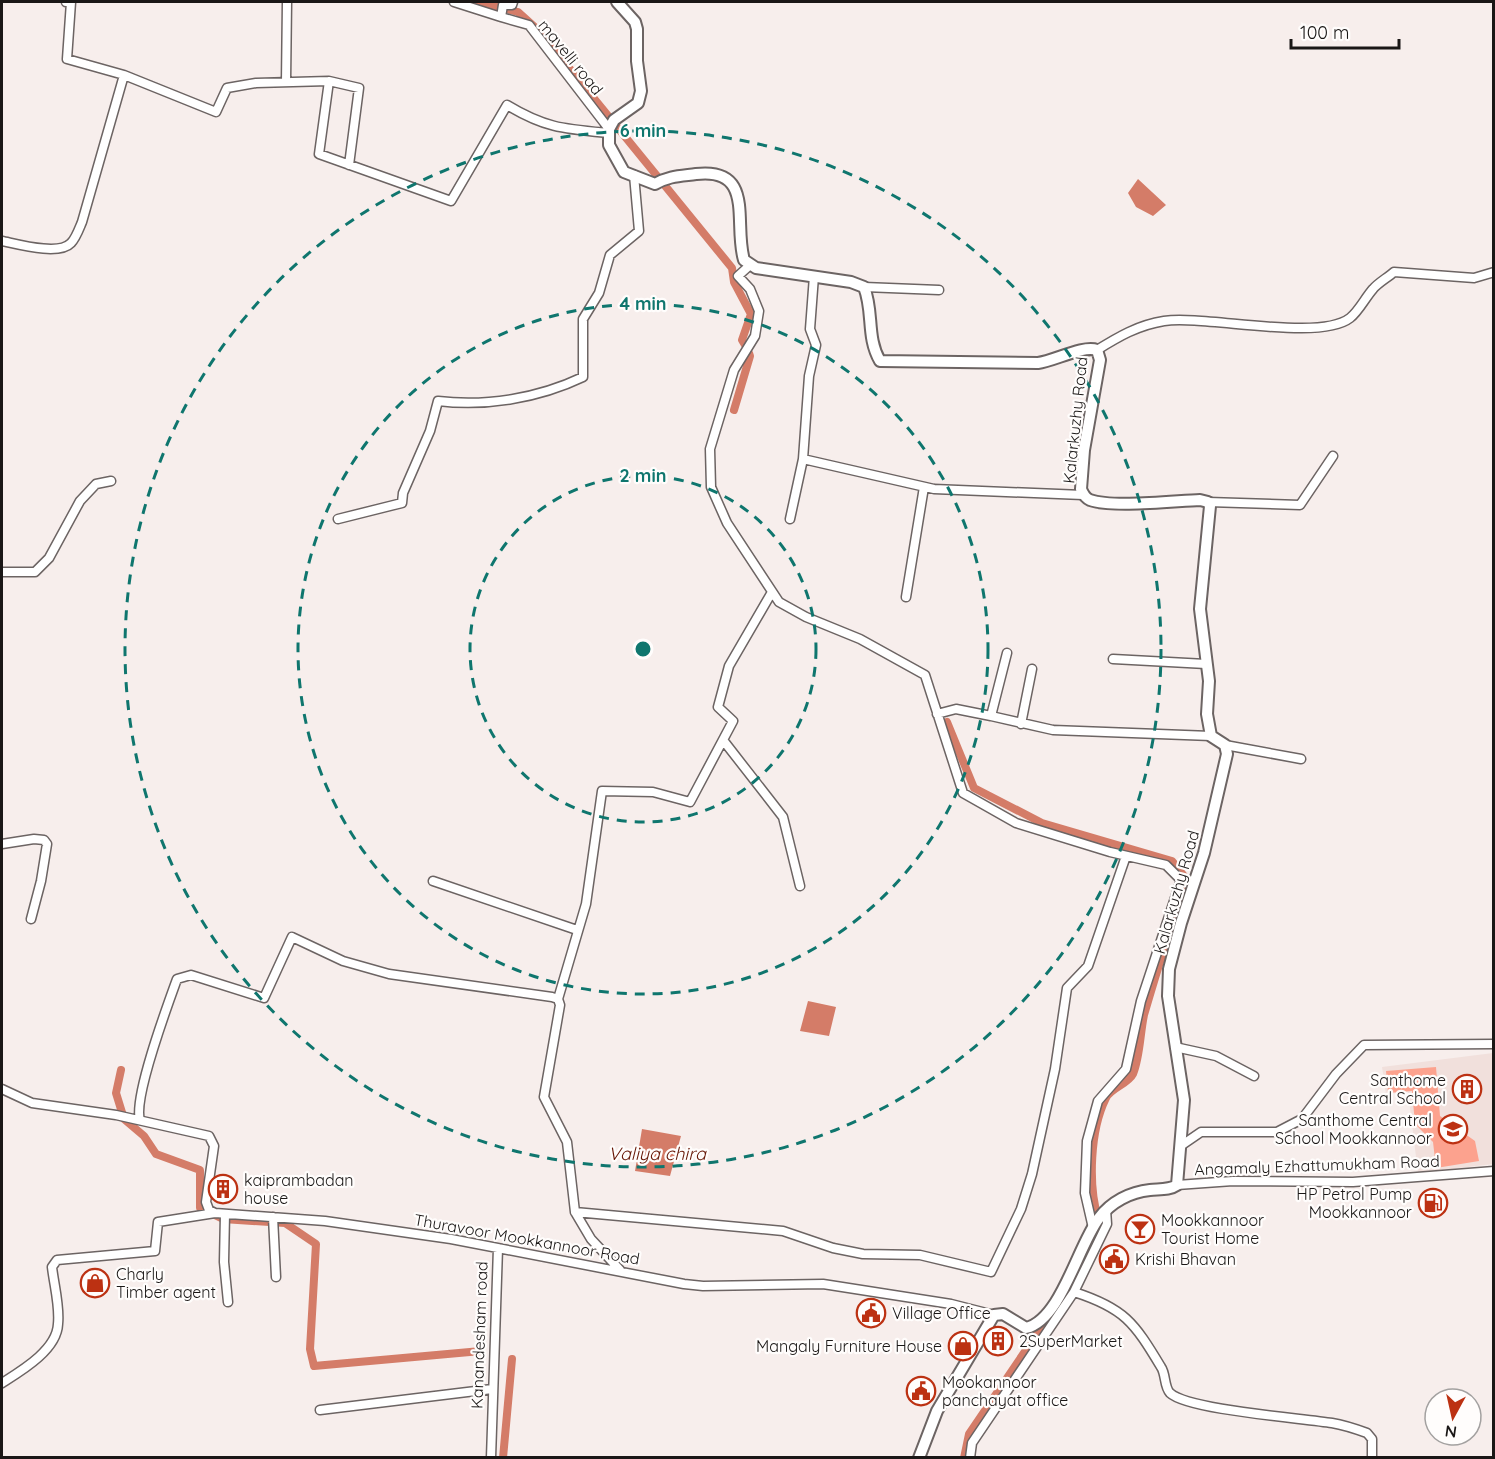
<svg xmlns="http://www.w3.org/2000/svg" width="1495" height="1459" viewBox="0 0 1495 1459" font-family="Quicksand,sans-serif">
	<rect width="100%" height="100%" fill="#f7eeec"/>
	<!-- built -->
	<path fill="#f1e0dc" d="M1493,1053V1164L1418,1173L1408,1092L1386,1094L1382,1067Z"/>
	<!-- green -->
	<path fill="#fca28e" d="M1436,1067L1440,1116L1475,1141L1479,1161L1436,1168L1433,1142L1415,1124L1412,1091L1388,1093L1386,1071Z"/>
	<!-- water -->
	<path fill="#d47c68" d="M1138,179L1166,205L1153,216L1136,207L1128,193Z
		M808,1001L836,1007L829,1036L800,1031Z
		M642,1129L681,1136L670,1176L635,1171Z"/>
	<g fill="none" stroke-linecap="round" stroke-linejoin="round">
		<!-- canal -->
		<path stroke="#d47c68" stroke-width="8" d="M479,2L518,12L539,31L732,268L734,282L751,314L742,340L745,345
			M734,410L750,356L749,353
			M947,722L974,788L1042,823L1172,861L1188,881C1171,925 1157,970 1144,1015C1140,1034 1140,1057 1133,1074C1128,1084 1111,1088 1106,1098C1090,1130 1088,1185 1098,1218
			M121,1070L116,1093L124,1119L144,1136L156,1154L200,1170V1208L223,1219L285,1223L316,1244L310,1349L314,1366L481,1351
			M1070,1287L1101,1226L1099,1219
			M503,1458L512,1359
			M964,1458L969,1434L1047,1319"/>
		<!-- minor casing -->
		<g stroke="#6c6463" stroke-width="11">
			<path id="minor" d="M66,2H71L67,59L124,75L216,112L227,88L256,83L329,81L319,154L451,201L507,105C545,128 564,129 608,133
				M454,2L501,17L503,5H512L513,2
				M501,17L529,25L609,129
				M329,81L359,88L349,165
				M286,82L287,2
				M2,241C17,244 59,256 71,243C76,238 79,229 82,222L124,75
				M749,266L738,276L750,289L759,311L755,336L734,370L710,449L711,487L727,523L779,602L806,617L860,639L925,675L963,793L1016,823L1110,852L1166,865L1181,880L1141,1001L1126,1069L1098,1101L1087,1141L1085,1193L1093,1228
				M864,287L939,290
				M1097,350C1118,337 1138,325 1164,321C1206,315 1319,342 1350,318C1359,311 1365,298 1373,289C1378,283 1387,278 1394,272L1474,278L1494,272
				M803,459L934,489L1083,495
				M1208,502L1300,505L1333,456
				M338,519L402,503L403,493L430,431L438,401C486,407 539,398 583,377V319L599,293L610,255L639,231L634,175
				M790,519L803,459L809,376L816,345L810,329L814,276
				M2,572H35L49,558L80,501L96,484L111,481
				M906,597L924,487
				M1113,659L1206,664
				M937,714L956,709L991,716L1007,653
				M991,716L1053,730L1211,736
				M1021,724L1032,669
				M723,740L783,817L800,886
				M1225,745L1301,759
				M2,844L34,839L44,840L47,844L41,881L31,919
				M433,881L577,930
				M558,999L586,904L602,791L653,792L690,802L733,721L718,707L729,666L772,592
				M1175,1047L1216,1056L1254,1076
				M2,1089L32,1103L116,1115L209,1136L214,1146L206,1202L209,1210L215,1213L325,1221L451,1239L684,1284L703,1286L823,1284L951,1304L994,1315
				M140,1120C133,1098 168,1004 177,979L191,975L264,998L292,937L343,961L389,974L552,997L558,999L560,1005L544,1097L567,1142L575,1212L591,1239L620,1270
				M1182,1145L1201,1132H1277L1302,1119L1336,1074L1364,1045L1494,1044
				M1177,1185L1233,1181L1353,1182L1494,1171
				M575,1212L783,1231L833,1248L863,1254L920,1255L991,1272L1021,1209L1032,1174L1055,1069L1067,988L1088,966L1126,856
				M225,1214L224,1262L228,1302
				M273,1217L276,1277
				M1074,1292C1124,1308 1134,1322 1161,1367C1166,1374 1164,1387 1170,1393C1188,1410 1302,1418 1332,1423C1344,1425 1356,1429 1367,1433L1372,1439V1458
				M2,1383C21,1371 57,1350 58,1324C60,1306 54,1285 52,1267L57,1260L155,1251L158,1222L215,1213
				M320,1410L492,1389
				M491,1458L498,1248
				M970,1458L972,1443L1074,1292L1107,1224L1106,1210"/>
		</g>
		<!-- major casing -->
		<g stroke="#6c6463" stroke-width="14">
			<path id="major" d="M617,2L635,22L637,29V61L641,91L638,103L614,120L609,129V145L624,172L655,184C668,176 681,176 696,174C756,167 733,224 744,260L756,268L851,282L864,287C874,312 866,337 880,361L1038,363C1054,361 1083,345 1097,350L1100,360L1084,450L1081,489C1083,494 1085,498 1090,500C1112,508 1174,501 1200,500L1208,502L1210,506L1200,609L1209,681L1207,714L1211,736L1225,745L1227,754L1204,853L1181,923L1169,969L1168,996L1184,1100L1177,1185C1170,1190 1159,1189 1150,1190C1130,1192 1111,1202 1099,1218C1078,1245 1061,1320 1026,1328L1003,1314L994,1315L937,1411L919,1458"/>
		</g>
		<!-- minor -->
		<use href="#minor" stroke="#fff" stroke-width="8"/>
		<!-- major -->
		<use href="#major" stroke="#fff" stroke-width="10"/>
	</g>
	<!-- distance rings -->
	<g fill="none" stroke="#0f766e" stroke-width="3" stroke-dasharray="10 8">
		<circle cx="643" cy="649" r="173"/>
		<circle cx="643" cy="649" r="345"/>
		<circle cx="643" cy="649" r="518"/>
	</g>
	<!-- icons -->
	<defs>
		<g id="building-ring" transform="scale(1.5)"><circle r="9.5" fill="#fffdfc" stroke="#bc3112" stroke-width="1.5"/><path d="M-4-6H4V6H1V3H-1V6H-4ZM-2.5-4.3h1.7v1.8h-1.7ZM.8-4.3h1.7v1.8H.8ZM-2.5-1h1.7V.8h-1.7ZM.8-1h1.7V.8H.8Z" fill="#bc3112"/></g>
		<g id="school-ring" transform="scale(1.5)"><circle r="9.5" fill="#fffdfc" stroke="#bc3112" stroke-width="1.5"/><path d="M0-5L7-2L0 1L-7-2ZM-4 1L0 2.5L4 1V4Q0 6-4 4Z" fill="#bc3112"/></g>
		<g id="fuel-ring" transform="scale(1.5)"><circle r="9.5" fill="#fffdfc" stroke="#bc3112" stroke-width="1.5"/><path d="M-5.5-6h7V0h2V4h1.3V-2.5L3-4.5l.8-.8L6-3V5H2.5V1h-1V6h-7ZM-4.2-4.7v3.2H.2V-4.7Z" fill="#bc3112"/></g>
		<g id="bar-ring" transform="scale(1.5)"><circle r="9.5" fill="#fffdfc" stroke="#bc3112" stroke-width="1.5"/><path d="M-6-5H6L.8 .8V4.5H3.5V6h-7V4.5H-.8V.8Z" fill="#bc3112"/></g>
		<g id="civic-ring" transform="scale(1.5)"><circle r="9.5" fill="#fffdfc" stroke="#bc3112" stroke-width="1.5"/><path d="M-.6-6.5H3V-4.5H.6V-3L4-1V1h2V6H-6V1h2V-1L-.6-3ZM-1.2 2.5V6h2.4V2.5Z" fill="#bc3112"/></g>
		<g id="shop-ring" transform="scale(1.5)"><circle r="9.5" fill="#fffdfc" stroke="#bc3112" stroke-width="1.5"/><path d="M-5-2.5h2.3a2.7 3.5 0 0 1 5.4 0H5L5.5 6h-11ZM-1.5-2.5h3a1.5 2.3 0 0 0-3 0Z" fill="#bc3112"/></g>
	</defs>
	<g fill-rule="evenodd">
		<use href="#building-ring" x="1467" y="1089"/>
		<use href="#school-ring" x="1453" y="1129"/>
		<use href="#building-ring" x="223" y="1189"/>
		<use href="#fuel-ring" x="1433" y="1203"/>
		<use href="#bar-ring" x="1140" y="1229"/>
		<use href="#civic-ring" x="1114" y="1259"/>
		<use href="#shop-ring" x="95" y="1283"/>
		<use href="#civic-ring" x="871" y="1313"/>
		<use href="#building-ring" x="998" y="1341"/>
		<use href="#shop-ring" x="963" y="1346"/>
		<use href="#civic-ring" x="921" y="1391"/>
	</g>
	<g text-anchor="middle" stroke-width="4.5" stroke-linejoin="round" paint-order="stroke">
		<!-- street labels -->
		<g font-size="16" fill="#1a1716" stroke="#fffdfc">
			<text transform="translate(571 57) rotate(51)" y="6">mavelli road</text>
			<text transform="translate(1075 420) rotate(-84)" y="6">Kalarkuzhy Road</text>
			<text transform="translate(1176 892) rotate(-74)" y="6">Kalarkuzhy Road</text>
			<text transform="translate(1317 1165) rotate(-2)" y="6">Angamaly Ezhattumukham Road</text>
			<text transform="translate(527 1239) rotate(10)" y="6">Thuravoor Mookkannoor Road</text>
			<text transform="translate(479 1335) rotate(-88)" y="6">Kanandesham road</text>
		</g>
		<!-- poi labels -->
		<g font-size="16" fill="#1a1716" stroke="#fffdfc" text-anchor="start">
			<text x="1446" y="1086" text-anchor="end">Santhome<tspan x="1446" dy="18">Central School</tspan></text>
			<text x="1432" y="1126" text-anchor="end">Santhome Central<tspan x="1432" dy="18">School Mookkannoor</tspan></text>
			<text x="244" y="1186">kaiprambadan<tspan x="244" dy="18">house</tspan></text>
			<text x="1412" y="1200" text-anchor="end">HP Petrol Pump<tspan x="1412" dy="18">Mookkannoor</tspan></text>
			<text x="1161" y="1226">Mookkannoor<tspan x="1161" dy="18">Tourist Home</tspan></text>
			<text x="1135" y="1265">Krishi Bhavan</text>
			<text x="116" y="1280">Charly<tspan x="116" dy="18">Timber agent</tspan></text>
			<text x="892" y="1319">Village Office</text>
			<text x="1019" y="1347">2SuperMarket</text>
			<text x="942" y="1352" text-anchor="end">Mangaly Furniture House</text>
			<text x="942" y="1388">Mookannoor<tspan x="942" dy="18">panchayat office</tspan></text>
		</g>
		<!-- water labels -->
		<g font-size="18" font-style="italic" fill="#651504" stroke="#fffdfc">
			<text x="657" y="1160">Valiya chira</text>
		</g>
	</g>
	<circle cx="643" cy="649" r="9" fill="#0f766e" stroke="#fffdfc" stroke-width="3"/>
	<g font-size="18" text-anchor="middle" font-weight="bold" fill="#0f766e" stroke="#fffdfc" stroke-width="4.5" stroke-linejoin="round" paint-order="stroke">
		<text x="643" y="137">6 min</text>
		<text x="643" y="310">4 min</text>
		<text x="643" y="482">2 min</text>
	</g>
	<!-- border -->
	<rect width="1495" height="1459" fill="none" stroke="#1a1716" stroke-width="6"/>
	<!-- north arrow -->
	<g transform="translate(1453 1417) rotate(188)"><circle r="28" fill="#fffdfc" stroke="#a3a1a0" stroke-width="1.5"/>
	<path d="M0-4.5L10 22L0 15L-10 22Z" fill="#bc3112"/>
	<text y="-9" font-size="16" font-weight="bold" text-anchor="middle" fill="#1a1716">N</text>
	</g>
	<!-- scale -->
	<path d="M1291 39v9h108v-9" fill="none" stroke="#1a1716" stroke-width="3"/>
	<text x="1300" y="39" font-size="18" fill="#1a1716" stroke="#fffdfc" stroke-width="4.5" paint-order="stroke">100 m</text>
</svg>
